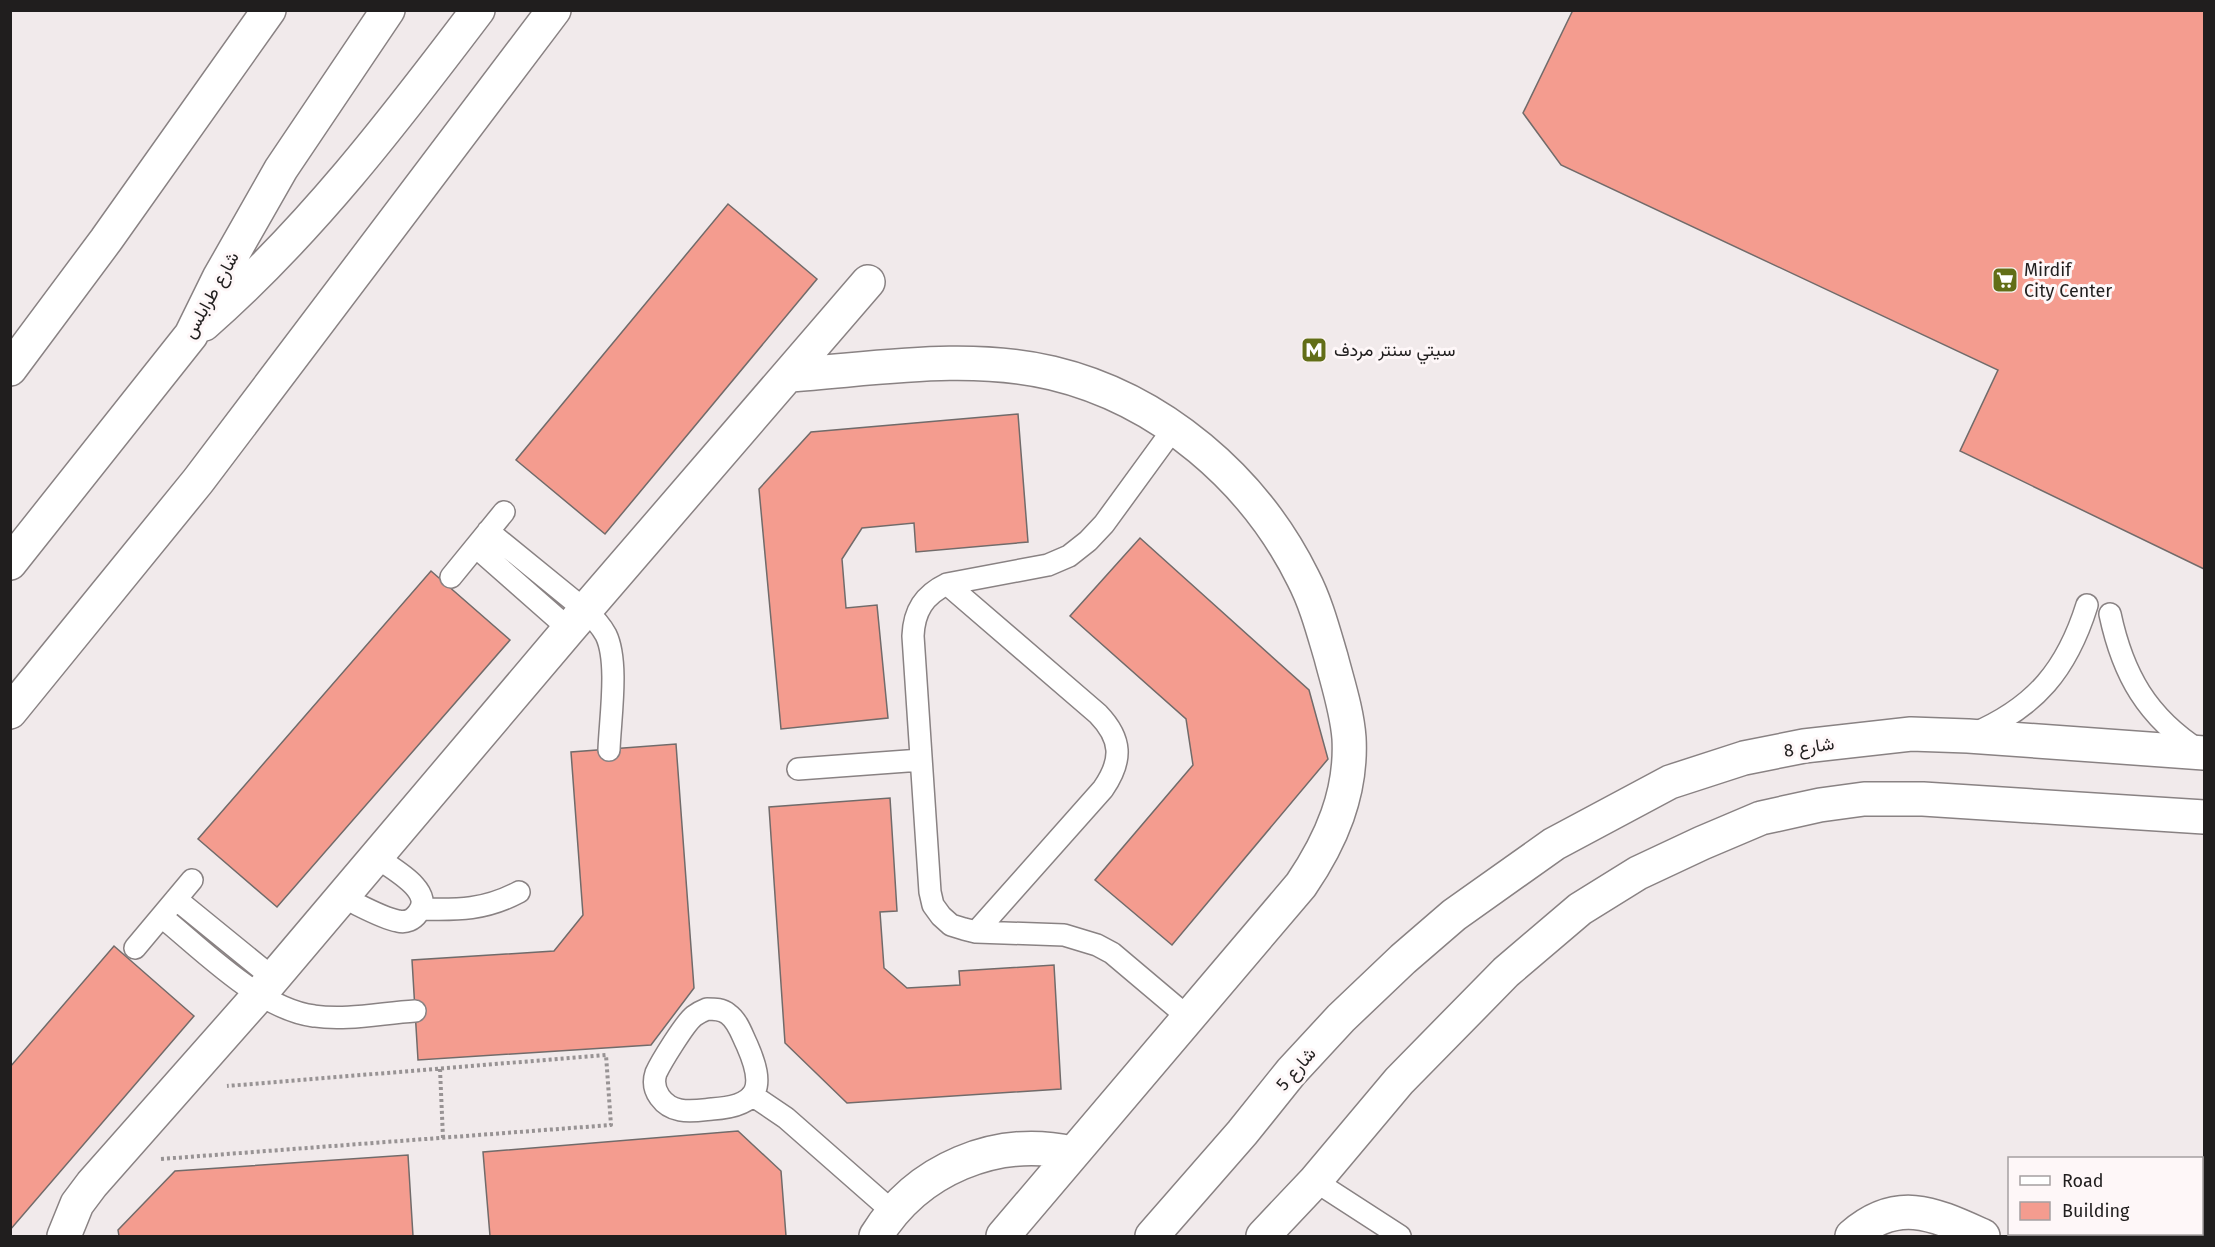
<svg xmlns="http://www.w3.org/2000/svg" width="2215" height="1247" viewBox="0 0 2215 1247" font-family="'Fira Sans',Vazirmatn,sans-serif">
	<rect width="100%" height="100%" fill="#f1eaeb"/>
	<!-- building -->
	<path fill="#f49c8f" stroke="#716b6a" stroke-width="1.5" d="M1573,10H2204V569L1960,451L1998,370L1561,165L1523,113Z
		M728,204L817,279L605,534L516,460Z
		M1018,414L1028,542L916,552L914,523L862,528L842,559L846,608L877,605L888,718L781,729L759,489L811,432Z
		M1140,538L1309,690L1328,759L1172,945L1095,880L1193,765L1186,719L1070,616Z
		M431,571L510,640L277,907L198,839Z
		M676,744L694,988L651,1045L418,1060L412,960L554,951L583,915L571,752Z
		M890,798L897,911L880,912L884,968L907,988L960,985L959,971L1054,965L1061,1089L847,1103L785,1043L769,807Z
		M114,946L194,1016L10,1230V1067Z
		M738,1131L781,1171L786,1236H490L483,1152Z
		M408,1155L413,1236H119L118,1230L175,1171Z"/>
	<g fill="none" stroke-linecap="round" stroke-linejoin="round">
		<!-- service casing -->
		<g stroke="#898283" stroke-width="24">
			<path id="service" d="M1174,428L1104,524L1088,541L1069,556L1048,565L947,584C924,595 914,611 913,636L930,892L933,905L941,916L951,925L964,929L976,932L1064,935L1097,945L1112,953L1189,1018
				M488,531L585,610C593,617 600,624 606,635C619,662 610,719 609,750
				M476,547L569,629
				M451,577L504,512
				M947,584L1098,714C1122,739 1123,760 1103,789L976,932
				M2110,614C2123,675 2147,717 2200,751
				M1973,734C2036,707 2067,669 2087,605
				M798,769L921,760
				M342,897C358,904 381,918 398,921C406,923 413,920 418,913C436,891 391,868 376,857
				M176,899L273,978
				M421,909C459,910 485,910 519,892
				M162,917C204,951 260,1009 314,1016C346,1021 382,1013 415,1011
				M135,948L192,880
				M707,1009C715,1009 722,1009 728,1014C738,1021 742,1035 747,1045C765,1086 761,1106 712,1109C702,1110 691,1112 680,1110C664,1107 650,1091 656,1073C661,1062 685,1023 694,1016C698,1013 702,1011 707,1009Z
				M752,1095L786,1118L893,1212
				M1315,1181L1400,1236"/>
		</g>
		<!-- minor casing -->
		<g stroke="#898283" stroke-width="36">
			<path id="minor" d="M789,375C876,369 967,353 1052,373C1161,399 1254,479 1303,578C1316,603 1323,630 1331,657C1338,684 1347,711 1349,738C1352,793 1331,841 1301,885L1003,1236
				M64,1236L77,1204L92,1184L259,995L569,629L868,282
				M876,1236C917,1169 996,1136 1072,1153
				M1852,1236C1898,1196 1934,1214 1983,1236"/>
		</g>
		<!-- tertiary casing -->
		<g stroke="#898283" stroke-width="36">
			<path id="tertiary" d="M1152,1236L1242,1133L1291,1072L1341,1018L1403,959L1454,915L1554,844L1670,782L1744,758L1804,746L1911,734L1968,736L2204,753
				M1263,1236L1315,1181L1399,1081L1506,972L1580,909L1638,873L1702,843L1761,818L1820,805L1864,799H1923L2204,817"/>
		</g>
		<!-- motorway casing -->
		<g stroke="#898283" stroke-width="36">
			<path id="motorway" d="M204,324C309,232 394,121 478,10
				M10,369L106,240L269,10
				M10,563L191,335L219,278L281,169L388,10
				M10,712L198,481L554,10"/>
		</g>
		<!-- path -->
		<path stroke="#989394" stroke-width="4" stroke-dasharray="3 3" stroke-linecap="butt" d="M440,1069L443,1138
			M161,1159L611,1125L606,1055L227,1086"/>
		<!-- service -->
		<use href="#service" stroke="#fff" stroke-width="21"/>
		<!-- minor -->
		<use href="#minor" stroke="#fff" stroke-width="33"/>
		<!-- tertiary -->
		<use href="#tertiary" stroke="#fff" stroke-width="33"/>
		<!-- motorway -->
		<use href="#motorway" stroke="#fff" stroke-width="33"/>
	</g>
	<!-- icons -->
	<defs>
		<g id="supermarket-square" transform="scale(1.35)"><rect x="-9" y="-9" width="18" height="18" rx="4" fill="#626e17" stroke="#fef7f8"/><path d="M-6-5.5h2.5l.6 2H6L4.5 2H-2.5L-4.4-4H-6ZM-1.5 3.2a1.3 1.3 0 1 0 .1 0ZM3 3.2a1.3 1.3 0 1 0 .1 0Z" fill="#fff"/></g>
		<g id="metro-square" transform="scale(1.35)"><rect x="-9" y="-9" width="18" height="18" rx="4" fill="#626e17" stroke="#fef7f8"/><path d="M-5.5 5V-5H-3L0 0L3-5H5.5V5H3V-.5L0 4L-3-.5V5Z" fill="#fff"/></g>
	</defs>
	<g fill-rule="evenodd">
		<use href="#supermarket-square" x="2005" y="280"/>
		<use href="#metro-square" x="1314" y="350"/>
	</g>
	<g text-anchor="middle" stroke-width="6" stroke-linejoin="round" paint-order="stroke">
		<!-- poi labels -->
		<g font-size="18" fill="#201e1e" stroke="#fef7f8" text-anchor="start">
			<text x="2024" y="276">Mirdif<tspan x="2024" dy="21">City Center</tspan></text>
			<text x="1334" y="356">سيتي سنتر مردف</text>
		</g>
		<!-- street labels -->
		<g font-size="18" fill="#201e1e" stroke="#fef7f8">
			<text transform="translate(211 295) rotate(-61)" y="6">شارع طرابلس</text>
			<text transform="translate(1809 747) rotate(-9)" y="6">شارع 8</text>
			<text transform="translate(1296 1069) rotate(-49)" y="6">شارع 5</text>
		</g>
	</g>
	<!-- border -->
	<rect width="2215" height="1247" fill="none" stroke="#201e1e" stroke-width="24"/>
	<!-- legend -->
	<rect x="2008" y="1157" width="195" height="78" fill="#fef7f8" stroke="#a5a0a1" stroke-width="1.5"/>
	<rect x="2020" y="1176" width="30" height="9" fill="#ffffff" stroke="#a5a0a1" stroke-width="1.5"/>
	<text x="2062" y="1187" font-size="18" fill="#201e1e">Road</text>
	<rect x="2020" y="1202" width="30" height="18" fill="#f49c8f" stroke="#a5a0a1" stroke-width="1.5"/>
	<text x="2062" y="1217" font-size="18" fill="#201e1e">Building</text>
</svg>
